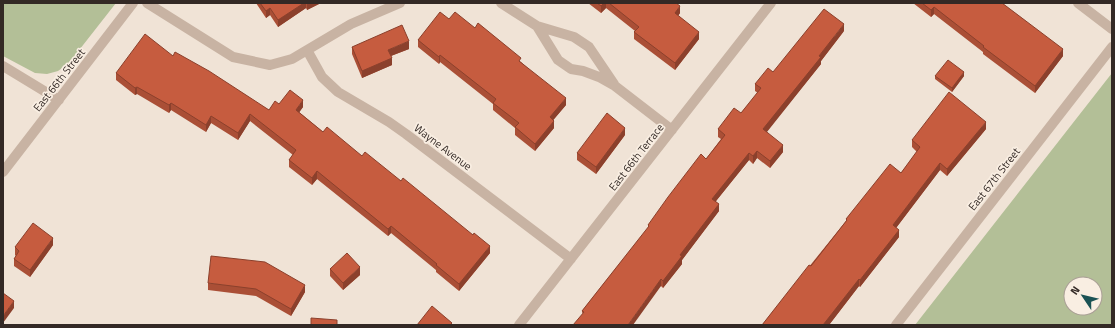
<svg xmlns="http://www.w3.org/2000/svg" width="1115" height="328" viewBox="0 0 1115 328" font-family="'Titillium Web',sans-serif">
	<rect width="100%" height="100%" fill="#f0e3d6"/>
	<!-- green -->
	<path fill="#b3bf97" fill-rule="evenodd" d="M3,3H116L69,63L58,71L47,74L35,73L3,56Z
		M1112,73V325H915ZM1071,284H1095V308H1071Z"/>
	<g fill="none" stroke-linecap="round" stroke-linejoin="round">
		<!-- minor -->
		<path stroke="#c8b3a3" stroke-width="10" d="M147,3L233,57L270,65L292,59L351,24L400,3
			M501,3L537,26L574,37L589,47L614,84
			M1078,3L1112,29
			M537,26L558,60L571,69L583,71L599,77L615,86L672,130
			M307,50L322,77L338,92L389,122L406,134L571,259
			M3,66L59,100
			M3,172L133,3
			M519,325L771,3
			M896,325L1112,47"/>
	</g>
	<!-- wall -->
	<path fill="#aa4f36" d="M256,3H321L307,10L306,8L278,27L270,15L266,18Z
		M588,3H676L680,13L678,16L699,39L675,70L634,39V32L635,31L606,8L601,13Z
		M913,3H1002L1063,56L1035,93L983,54V52L934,14L931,17Z
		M449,19L521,62L566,105L553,120L554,128L535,151L515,135V128L493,110V104L440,62L439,64L418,47V40Z
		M844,31L821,61V64L766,132L783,152L770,168L757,158L753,164L749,160L716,201L719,211L682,260V264L663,288L661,286L582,313V311L648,228V225L706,159L721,139L718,137V129L741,113L758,93L755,91V84L773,72Z
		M352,47L409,49L391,56L392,65L362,78L352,54Z
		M173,56L269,110L279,104L303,107L299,112L323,132L362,156L490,253L459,291L436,272V270L391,233L388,236L317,179L312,185L289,167V160L293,155L250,121L238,140L211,123L206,132L171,110L169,113L137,94L135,95L116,80V73Z
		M935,76H964L952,92L935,79Z
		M986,129L947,176L940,170L896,228L899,237L860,287L859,286L829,325H762L846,221V219L901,173L917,152L912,147V140Z
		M625,135L596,174L577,160V153Z
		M53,245L30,277L14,266V259L16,256L15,255V247Z
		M330,269L360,275L343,290L330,276Z
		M208,283L305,292L291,316L256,296L208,290Z"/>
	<!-- shaded-wall -->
	<path fill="#8b402c" d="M304,3H306V8L278,27V20Z
		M307,3H321L307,10Z
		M604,3H606V8L601,13V6Z
		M680,6V13L675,20V13Z
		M934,7V14L931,17V10Z
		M270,8V15L266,18V11Z
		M844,24V31L821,61V64L763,137V129Z
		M699,32V39L675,70V63Z
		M409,41V49L388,57V50Z
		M1063,49V56L1035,93V86Z
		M440,55V62L439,64V57Z
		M392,58V65L362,78V71Z
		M964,72V76L952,92V88Z
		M137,87V94L135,95V88Z
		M566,98V105L550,124V117Z
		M303,100V107L296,117V110Z
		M171,103V110L169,113V105Z
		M250,114V121L238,140V133Z
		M211,116V123L206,132V125Z
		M554,121V128L535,151V144Z
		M986,122V129L947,176V169Z
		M625,128V135L596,174V167Z
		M783,145V152L770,168V161Z
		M757,151V158L753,164V156Z
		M749,153V160L712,206V199Z
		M940,163V170L893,232V225Z
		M317,171V179L312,185V178Z
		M719,204V211L682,260V264L663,288V281L680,255Z
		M391,226V233L388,236V229Z
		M899,230V237L860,287V280Z
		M53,238V245L30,277V270Z
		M490,246V253L459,291V284Z
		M360,267V275L343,290V283Z
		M661,279V286L633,325H628Z
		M859,279V286L829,325H823Z
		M305,285V292L291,316V309Z
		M14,301V308L3,323V316Z"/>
	<!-- building -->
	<path fill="#c65c3f" stroke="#8b402c" d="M260,3H304L278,20L270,8L266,11Z
		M597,3H604L601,6Z
		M609,3H676L680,6L675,13L699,32L675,63L634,32L639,27Z
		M922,3H1002L1063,49L1035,86L983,47L984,46L934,7L931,10Z
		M824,9L844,24L819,56L821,57L763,129L783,145L770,161L757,151L753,156L749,153L712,199L719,204L680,255L682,256L663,281L661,279L628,325H573L584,312L582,311L593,297L649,226L648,225L668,197L701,154L706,159L725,135L718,129L734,108L741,113L761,88L755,84L768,68L773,72Z
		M440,12L449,19L455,12L475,28L478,23L521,58L519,61L566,98L550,117L554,121L535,144L515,127L519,123L493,103L496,99L440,55L439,57L418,40Z
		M402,25L409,41L388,50L392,58L362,71L352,47Z
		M145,34L173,56L175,52L209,71L269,110L275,101L279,104L290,90L303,100L296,110L323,132L327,127L362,156L365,152L401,181L403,178L473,235L474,233L490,246L459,284L436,265L437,264L391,226L388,229L317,171L312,178L289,160L296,150L250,114L238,133L211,116L206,125L171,103L169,105L137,87L135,88L116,73Z
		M948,60L964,72L952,88L935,76Z
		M949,92L986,122L947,169L940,163L893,225L899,230L860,280L859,279L823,325H762L809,265L811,266L847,220L846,219L890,164L901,173L920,147L912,140Z
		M607,113L625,128L596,167L577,153Z
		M33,223L53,238L30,270L14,259L19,251L15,247Z
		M347,253L360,267L343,283L330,269Z
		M211,256L265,262L305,285L291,309L256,289L208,283Z
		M3,293L14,301L3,316Z
		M432,306L452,323L450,325H417Z
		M311,318L337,320V325H311Z"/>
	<g text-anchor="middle" stroke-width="3.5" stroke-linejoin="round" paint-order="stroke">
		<!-- street labels -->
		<g font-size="11" fill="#332925" stroke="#f9eee2">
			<text transform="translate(59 80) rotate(-52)" y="4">East 66th Street</text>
			<text transform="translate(443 147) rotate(37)" y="4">Wayne Avenue</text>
			<text transform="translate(636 157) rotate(-52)" y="4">East 66th Terrace</text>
			<text transform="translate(994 179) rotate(-52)" y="4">East 67th Street</text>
		</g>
	</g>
	<!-- border -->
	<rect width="1115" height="328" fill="none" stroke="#332925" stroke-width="8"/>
	<!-- north arrow -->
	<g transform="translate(1083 296) rotate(305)"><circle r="19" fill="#f9eee2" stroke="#aa9f96"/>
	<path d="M0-3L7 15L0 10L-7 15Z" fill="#1b5254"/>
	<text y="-6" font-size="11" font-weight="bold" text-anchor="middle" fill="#332925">N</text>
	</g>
</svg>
